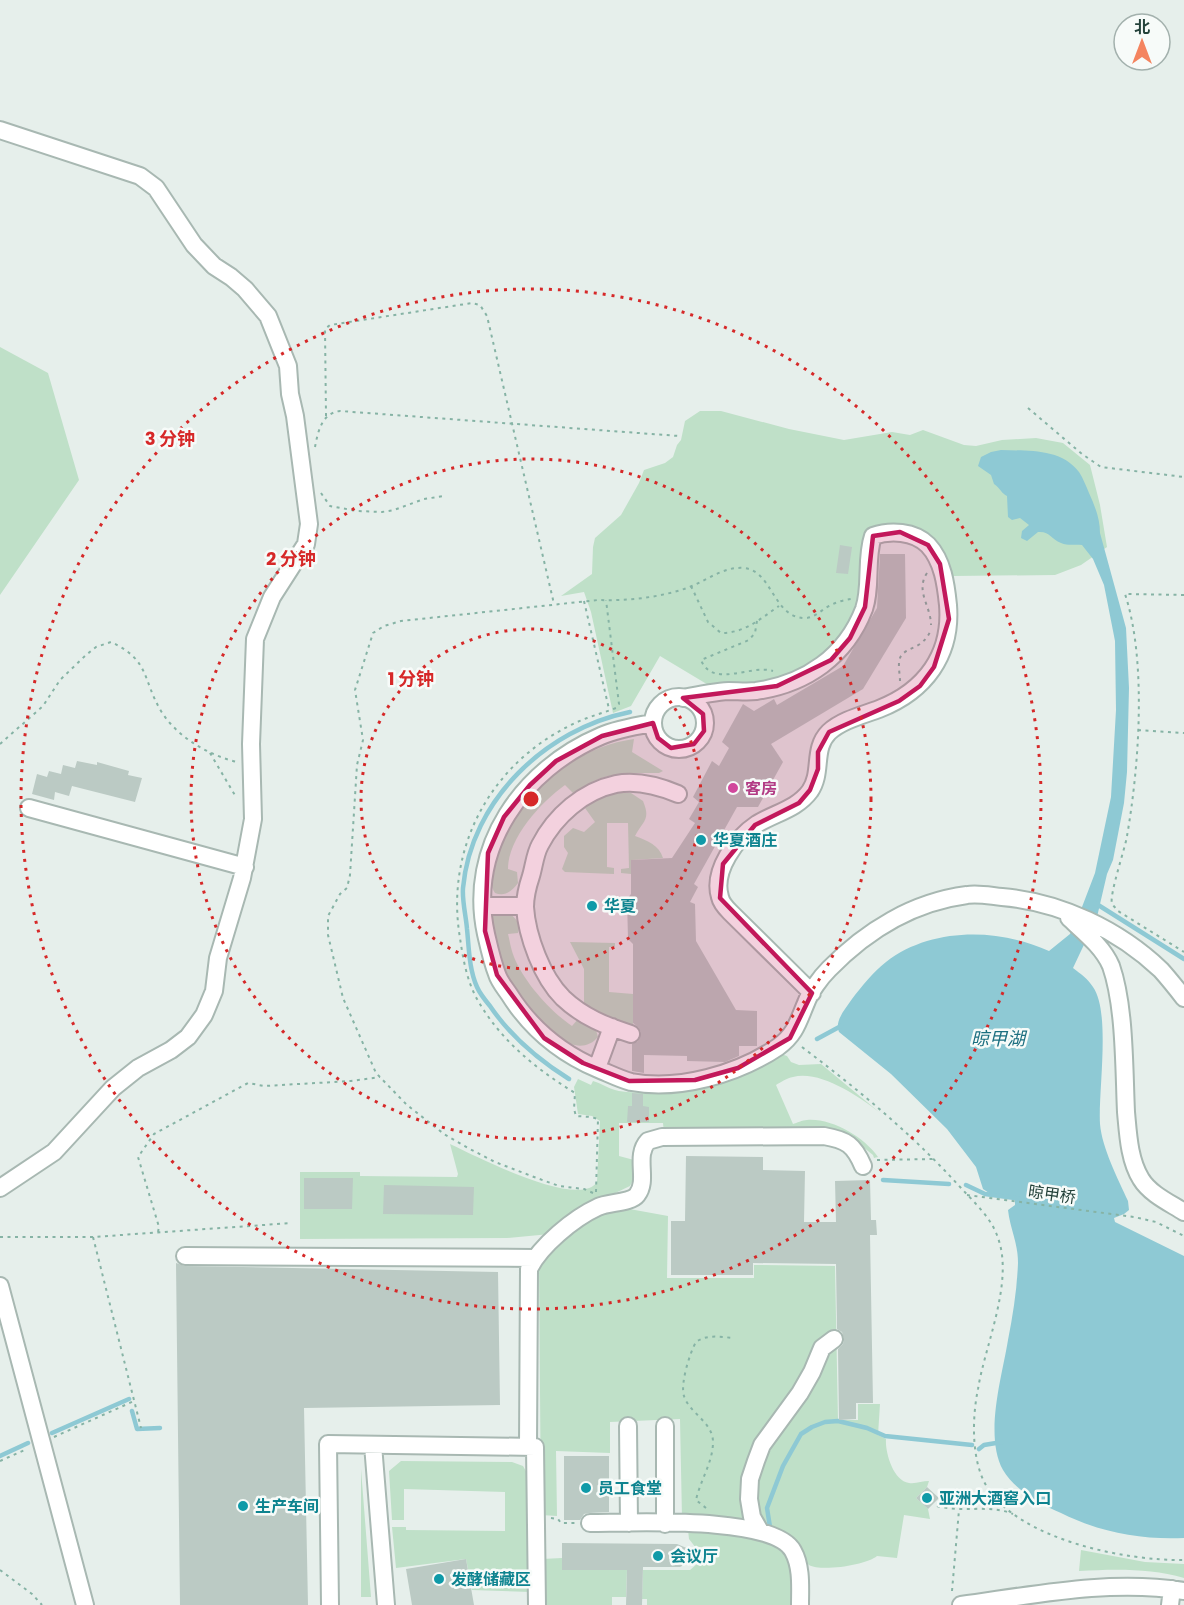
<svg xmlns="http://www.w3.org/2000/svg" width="1184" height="1605" viewBox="0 0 1184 1605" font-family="Poppins,'Noto Sans SC',sans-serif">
	<rect width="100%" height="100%" fill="#e6efeb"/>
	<!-- green -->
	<path fill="#bfe0c8" d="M0,347L48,373L79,480L0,595Z
		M700,411H721L789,429L844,440L892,432L910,435L923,430L964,445L976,446L1002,440L1036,438L1063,443L1090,465L1100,505L1107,547L1081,565L1055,575L953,576L949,574C929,537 921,517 875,528L853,617L831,650L800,670L771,682L710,686L660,656L631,706L613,713L591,612L584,592L561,596L592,574L593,547L595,538L621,515L639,483L644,470L665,463L673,457L677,445L681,440L685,421Z
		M634,739L632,752L663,771L659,773C640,773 611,772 594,781C586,785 582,790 573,793L565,785C541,802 508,838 508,869L517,872L518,883C512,891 505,897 495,893C488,884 494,867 497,857C502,843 507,828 516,815C541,776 588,745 634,739Z
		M613,792L631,793L643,801C651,820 643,821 635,836C648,841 659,845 663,858L632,860L631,874L621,873V869L629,868L628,823H607V867L614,868V874L565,872L562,869L568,853L564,847V836L573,828L584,832L595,822L585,808L594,800Z
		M506,912C515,916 521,923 518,933L508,934C510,942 511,950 514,957C524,982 550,1011 572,1026L579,1018L596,1030L598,1037C561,1080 479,951 493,913Z
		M570,942L615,943V947H609V992L633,994V1025L605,1018L584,1005V969Z
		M781,1054L787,1056L791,1062L799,1065L821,1064L879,1112C858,1096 820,1070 793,1077C787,1078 781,1082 776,1085L793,1124C797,1123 802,1120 807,1120C832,1118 864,1137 878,1157L874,1158L873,1155L853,1139L664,1133L663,1123H619V1156L634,1160V1178L630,1186L609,1196L550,1234L507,1238L300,1239V1172H360V1176L457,1177L458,1174L450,1144C474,1155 579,1210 597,1182L600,1121L592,1116L578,1114L574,1087L578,1079L591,1085L593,1081C601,1083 607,1088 615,1090C625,1093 637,1092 648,1093C704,1095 733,1080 781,1054Z
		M624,1208L668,1216L667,1278H754V1265L835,1266L838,1420H858V1404H880L878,1435L886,1439C885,1452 893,1481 909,1483C916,1484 922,1481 929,1481L927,1487L916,1498L928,1509L930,1519L904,1515L897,1558L877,1556C867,1565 821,1572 809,1565C797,1556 792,1538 778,1530C753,1516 710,1515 682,1518L680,1419L610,1422V1453L556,1451L557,1516L541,1515L539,1266L583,1223L604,1210Z
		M401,1461L512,1462L523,1466L527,1473L531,1592L472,1590L466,1559L396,1568L392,1527H406V1530L505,1531V1492L404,1489V1520H392L389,1471Z
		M361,1469L371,1597H361Z
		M688,1530H738L782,1545L793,1568V1605H647V1599H642L643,1570H690L698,1563L696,1548L689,1539Z
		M1081,1550L1145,1562L1184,1564V1578C1150,1568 1114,1569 1079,1571Z
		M562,1558L627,1570L626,1597H612V1605H542V1559Z"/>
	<!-- water -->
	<path fill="#8ec9d4" d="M1001,450C1027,451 1061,448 1079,472C1083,478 1086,486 1089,493C1095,506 1100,519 1100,533L1126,628L1129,688L1127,772L1124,803L1113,860L1107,874L1097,917L1073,968C1081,974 1088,979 1093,987C1111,1012 1098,1092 1100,1124C1102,1148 1118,1179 1128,1201L1129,1210L1124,1214L1114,1218L1115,1222L1184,1256V1538C1141,1540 1099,1532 1061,1513C1040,1504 1015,1490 1003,1470C984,1435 1002,1377 1008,1340C1013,1315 1017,1289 1018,1263C1018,1242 1010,1229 1008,1210L1015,1205V1197L989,1193L983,1189L976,1167L947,1129L891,1074L839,1032C834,1021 846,1008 852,999C862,986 873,972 886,962C931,927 999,928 1049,951L1070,934L1082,907L1095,873L1111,797L1116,710L1115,641L1104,585L1093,559L1082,545C1075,544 1068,546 1061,543C1051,539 1050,531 1038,532L1027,541L1021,538L1022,531L1029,525L1020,518L1012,520L1008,517L1007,496C1002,494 1000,488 994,484L991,475L978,466L981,457L991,452Z"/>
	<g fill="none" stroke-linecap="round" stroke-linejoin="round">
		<!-- stream -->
		<path stroke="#8ec9d4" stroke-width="4.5" d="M1095,903L1184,959
			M817,1039L841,1026
			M569,1079C537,1059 511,1037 490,1006C485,1000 480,994 477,987C469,969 469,948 467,929C466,916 462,901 463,888C471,800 546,729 630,712
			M883,1180L949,1184
			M966,1185L985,1194L1021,1199
			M132,1411L137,1429L160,1428
			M52,1433L129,1399
			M979,1449L984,1445L1002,1442
			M0,1456L28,1443
			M770,1527L767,1508L783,1466L801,1434L812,1427L825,1422L838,1421L867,1428L885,1436L972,1445"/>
	</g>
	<!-- building -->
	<path fill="#bbcac4" d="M840,545L852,547L848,574L836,573Z
		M880,554H905L906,618L863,689L771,744L783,762L758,807H737L694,884L698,887L690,902L695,904L696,941L736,1010L757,1011V1046H739V1056L725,1062L687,1061V1056L644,1055V1073L632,1071V1044L638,1041L641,1032L638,1027L633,1023V944L628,939L627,899L631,894V860L672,858L695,823L689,819L699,802L693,797L712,761L719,766L729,748L722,742L743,704L754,711L774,699L777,705L843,666L877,608Z
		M77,761L97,765V762L129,771L128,775L142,778L135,802L72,786L69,796L55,792L54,800L32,794L37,774L47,777L49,771L61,774L63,765L75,768Z
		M632,1093L643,1094V1106L649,1107V1122H627L628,1106H632Z
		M686,1156L763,1157V1170L805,1171L804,1222H836L835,1181L870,1180L871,1220H876L877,1235H870L873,1403H856V1419L839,1420L838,1349L843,1344L844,1338L842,1332L837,1329L836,1264L753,1263V1275H671V1221H685Z
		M304,1178H353L352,1209H304Z
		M384,1185L474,1187L473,1215L383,1214Z
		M176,1263L185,1266L498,1272L500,1405L304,1408L308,1605H180Z
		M564,1456H609V1512L589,1513L584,1514L580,1520H564Z
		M927,1487L939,1498L928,1509L916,1498Z
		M562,1543L677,1544L689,1549L690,1559L688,1563L680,1567H643L642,1605H626L627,1570H562Z
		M466,1559L474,1605H412L406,1569Z"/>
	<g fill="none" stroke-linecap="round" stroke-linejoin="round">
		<!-- minor casing -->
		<g stroke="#a8b8b2" stroke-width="20">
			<path id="minor" d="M0,130L140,176L156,188L194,245L214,266L231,277L245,289L268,316L288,366L290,394L295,416L309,524L306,544L272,597L255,639L251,744L253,819L242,878L218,958L214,991L204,1015L188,1037L171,1050L138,1068L113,1088L54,1152L0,1188
				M653 723a26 26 0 1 1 52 0a26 26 0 1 1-52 0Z
				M683,698C698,695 713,692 729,691C738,691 747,692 756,691C806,684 846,656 864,609C872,586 865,560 873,536C890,530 914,531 928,545C943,561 946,585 948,605C952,655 925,691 879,709C863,715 842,720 829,732C812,749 823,772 810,791C797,809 775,813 757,824C736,838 712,871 720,897C721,902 726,908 730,912L812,993
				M653,723C636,726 617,729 601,736C523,769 467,847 486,934C489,947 492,961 497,974C499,981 505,988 509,994C531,1029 560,1053 598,1069C608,1073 620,1079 631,1082C679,1091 738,1074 778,1047C795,1035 798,1022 806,1003C810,992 820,978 829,969C866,931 913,902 967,895C978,893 991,896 1002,897C1061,902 1119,930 1161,970C1169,979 1177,989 1184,998
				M29,808L245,867
				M484,906H525
				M1069,918C1084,932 1103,947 1111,966C1125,1006 1124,1069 1126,1112C1128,1133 1129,1160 1141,1179C1150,1194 1170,1203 1184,1212
				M631,1034C606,1026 583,1017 563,998C551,986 543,971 537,956C531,941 526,923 525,907C525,897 528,885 531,876C534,866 535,854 540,845C555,816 583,791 616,784C637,780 659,786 678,794
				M597,1068L612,1027
				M185,1256L535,1258
				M0,1286L85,1605
				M628,1426L629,1523
				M665,1426V1524
				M373,1445L386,1605
				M528,1447L529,1269C540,1246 574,1218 598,1207C608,1202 631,1203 637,1195C649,1180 634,1156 648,1141L662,1137L824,1136C847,1140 854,1145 863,1166
				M590,1523C630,1523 774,1515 793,1551C802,1567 800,1588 800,1605
				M760,1531L752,1517L749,1499L750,1479L756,1461L762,1445L800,1393L812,1372L822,1348L834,1339
				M330,1605L328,1444L535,1447L537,1605
				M961,1605C1034,1595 1111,1579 1184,1591
				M1170,1605L1172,1589"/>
		</g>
		<!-- path -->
		<path stroke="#86b3a5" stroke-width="2" stroke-dasharray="3 4.5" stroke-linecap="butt" d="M1028,408L1082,454L1101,467L1184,477
			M326,416L325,329L330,325L472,303L480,305L487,316L554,604
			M315,447C318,431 322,413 340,411L679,436
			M321,493L330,506L357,511L382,512L394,510L424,499L444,496
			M927,573C915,591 931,606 931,625
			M691,586L708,622L721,633C745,633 760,619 779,606
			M1184,595L1125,594C1147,661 1139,767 1127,836C1125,849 1109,895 1112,904C1113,905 1117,910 1118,911L1184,952
			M584,601L609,709
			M757,621L755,633L749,640L701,660C713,689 750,664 773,671
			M900,681C900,674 897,662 901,656C908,646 922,650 931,630
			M1138,730L1184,733
			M0,744L43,706L60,680L86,655L96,647L111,642C150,660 142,679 161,711C177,737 208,755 237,762
			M210,753L236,797
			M802,1047C860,1091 912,1134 961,1188C975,1203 992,1219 998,1238C1014,1282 985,1345 978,1389C972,1418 971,1461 987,1487C1020,1540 1126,1561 1184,1560
			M877,1160L934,1159
			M596,1192L598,1119L591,1117L576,1116L574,1109L575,1093C536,1069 500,1040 477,999C467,981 463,959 460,938C445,850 489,766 569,726C584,718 600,714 616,708L619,704L606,600
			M593,1193L584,1189L559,1186L534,1177L495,1162L468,1148L444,1134L407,1105L376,1073L343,998L328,935V916L340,894L347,888L350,875L357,765L363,740L355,690L373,633L384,626L401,621L598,600C626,601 656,598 684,589C704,583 722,566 744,568C773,571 773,618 805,618C815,618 821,610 829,606C836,602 844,600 851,599
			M967,1195L1134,1217L1156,1222L1184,1236
			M158,1232L159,1227L138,1157L154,1134L248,1083L264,1086L351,1081L380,1077
			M0,1237H93L292,1223
			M93,1237L141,1428
			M54,1437L134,1401
			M0,1461L27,1449
			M937,1506C963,1513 989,1504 1013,1514
			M706,1508L696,1500C700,1481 713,1462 713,1442C713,1422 689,1413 684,1396C680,1384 690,1352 696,1342C707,1334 721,1337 734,1338
			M551,1518L558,1519L561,1523H575
			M0,1570L32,1594L42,1605
			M952,1591L959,1510"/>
		<!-- minor -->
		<use href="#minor" stroke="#fff" stroke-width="16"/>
	</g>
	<!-- marked area -->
	<path fill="#c2185b" fill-opacity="0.2" stroke="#c2185b" stroke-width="4.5" stroke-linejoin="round" d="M900,532L928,545L940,564L949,619L934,667L920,686L899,701L829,732L818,752V769L810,790L799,803L755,825L723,864L720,898L812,993L790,1038L738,1068L695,1080L629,1081L583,1063L544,1038L497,975L485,931L488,853L504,817L530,785L556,761L602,736L653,723L658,738L671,748L694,744L704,731L703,714L683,698L777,686L831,660L850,638L865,607L873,536Z"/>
	<!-- distance rings -->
	<g fill="none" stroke="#d62828" stroke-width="3" stroke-dasharray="3 6">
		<circle cx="531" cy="799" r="170"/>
		<circle cx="531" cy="799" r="340"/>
		<circle cx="531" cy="799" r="510"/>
	</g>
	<!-- markers -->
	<circle fill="#d1479c" stroke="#f7fbf9" stroke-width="2" cx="733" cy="788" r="6"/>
	<g fill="#0f9aa8" stroke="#f7fbf9" stroke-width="2">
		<circle cx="701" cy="840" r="6"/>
		<circle cx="592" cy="906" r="6"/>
		<circle cx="586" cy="1488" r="6"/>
		<circle cx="927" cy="1498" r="6"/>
		<circle cx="243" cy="1506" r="6"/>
		<circle cx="658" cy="1556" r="6"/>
		<circle cx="439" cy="1579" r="6"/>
	</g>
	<g text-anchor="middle" stroke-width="5" stroke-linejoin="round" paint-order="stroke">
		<!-- hotel labels -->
		<g font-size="16" font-weight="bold" fill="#b23c85" stroke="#f7fbf9" text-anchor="start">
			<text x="745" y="794">客房</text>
		</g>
		<!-- culture labels -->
		<g font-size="16" font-weight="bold" fill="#0d838f" stroke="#f7fbf9" text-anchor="start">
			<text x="713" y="846">华夏酒庄</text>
			<text x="604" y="912">华夏</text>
			<text x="598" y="1494">员工食堂</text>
			<text x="939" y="1504">亚洲大酒窖入口</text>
			<text x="255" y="1512">生产车间</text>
			<text x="670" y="1562">会议厅</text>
			<text x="451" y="1585">发酵储藏区</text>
		</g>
		<!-- street labels -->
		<g font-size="16" fill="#24423a" stroke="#f7fbf9">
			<text transform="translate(1052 1194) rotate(8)" y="6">晾甲桥</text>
		</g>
		<!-- water labels -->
		<g font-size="18" font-style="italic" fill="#1c6f80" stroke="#f7fbf9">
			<text x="998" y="1045">晾甲湖</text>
		</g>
	</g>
	<circle cx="531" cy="799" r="9" fill="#d62828" stroke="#f7fbf9" stroke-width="3"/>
	<g font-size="18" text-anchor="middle" font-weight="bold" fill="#d62828" stroke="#f7fbf9" stroke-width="5" stroke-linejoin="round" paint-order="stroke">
		<text x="170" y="445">3 分钟</text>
		<text x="291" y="565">2 分钟</text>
		<text x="411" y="685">1 分钟</text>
	</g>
	<!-- north arrow -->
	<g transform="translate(1142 42)"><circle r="28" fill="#f7fbf9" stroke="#a3b1ad" stroke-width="1.5"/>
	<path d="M0-4.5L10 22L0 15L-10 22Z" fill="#f4845f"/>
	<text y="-9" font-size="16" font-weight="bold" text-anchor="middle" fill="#24423a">北</text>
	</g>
</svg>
